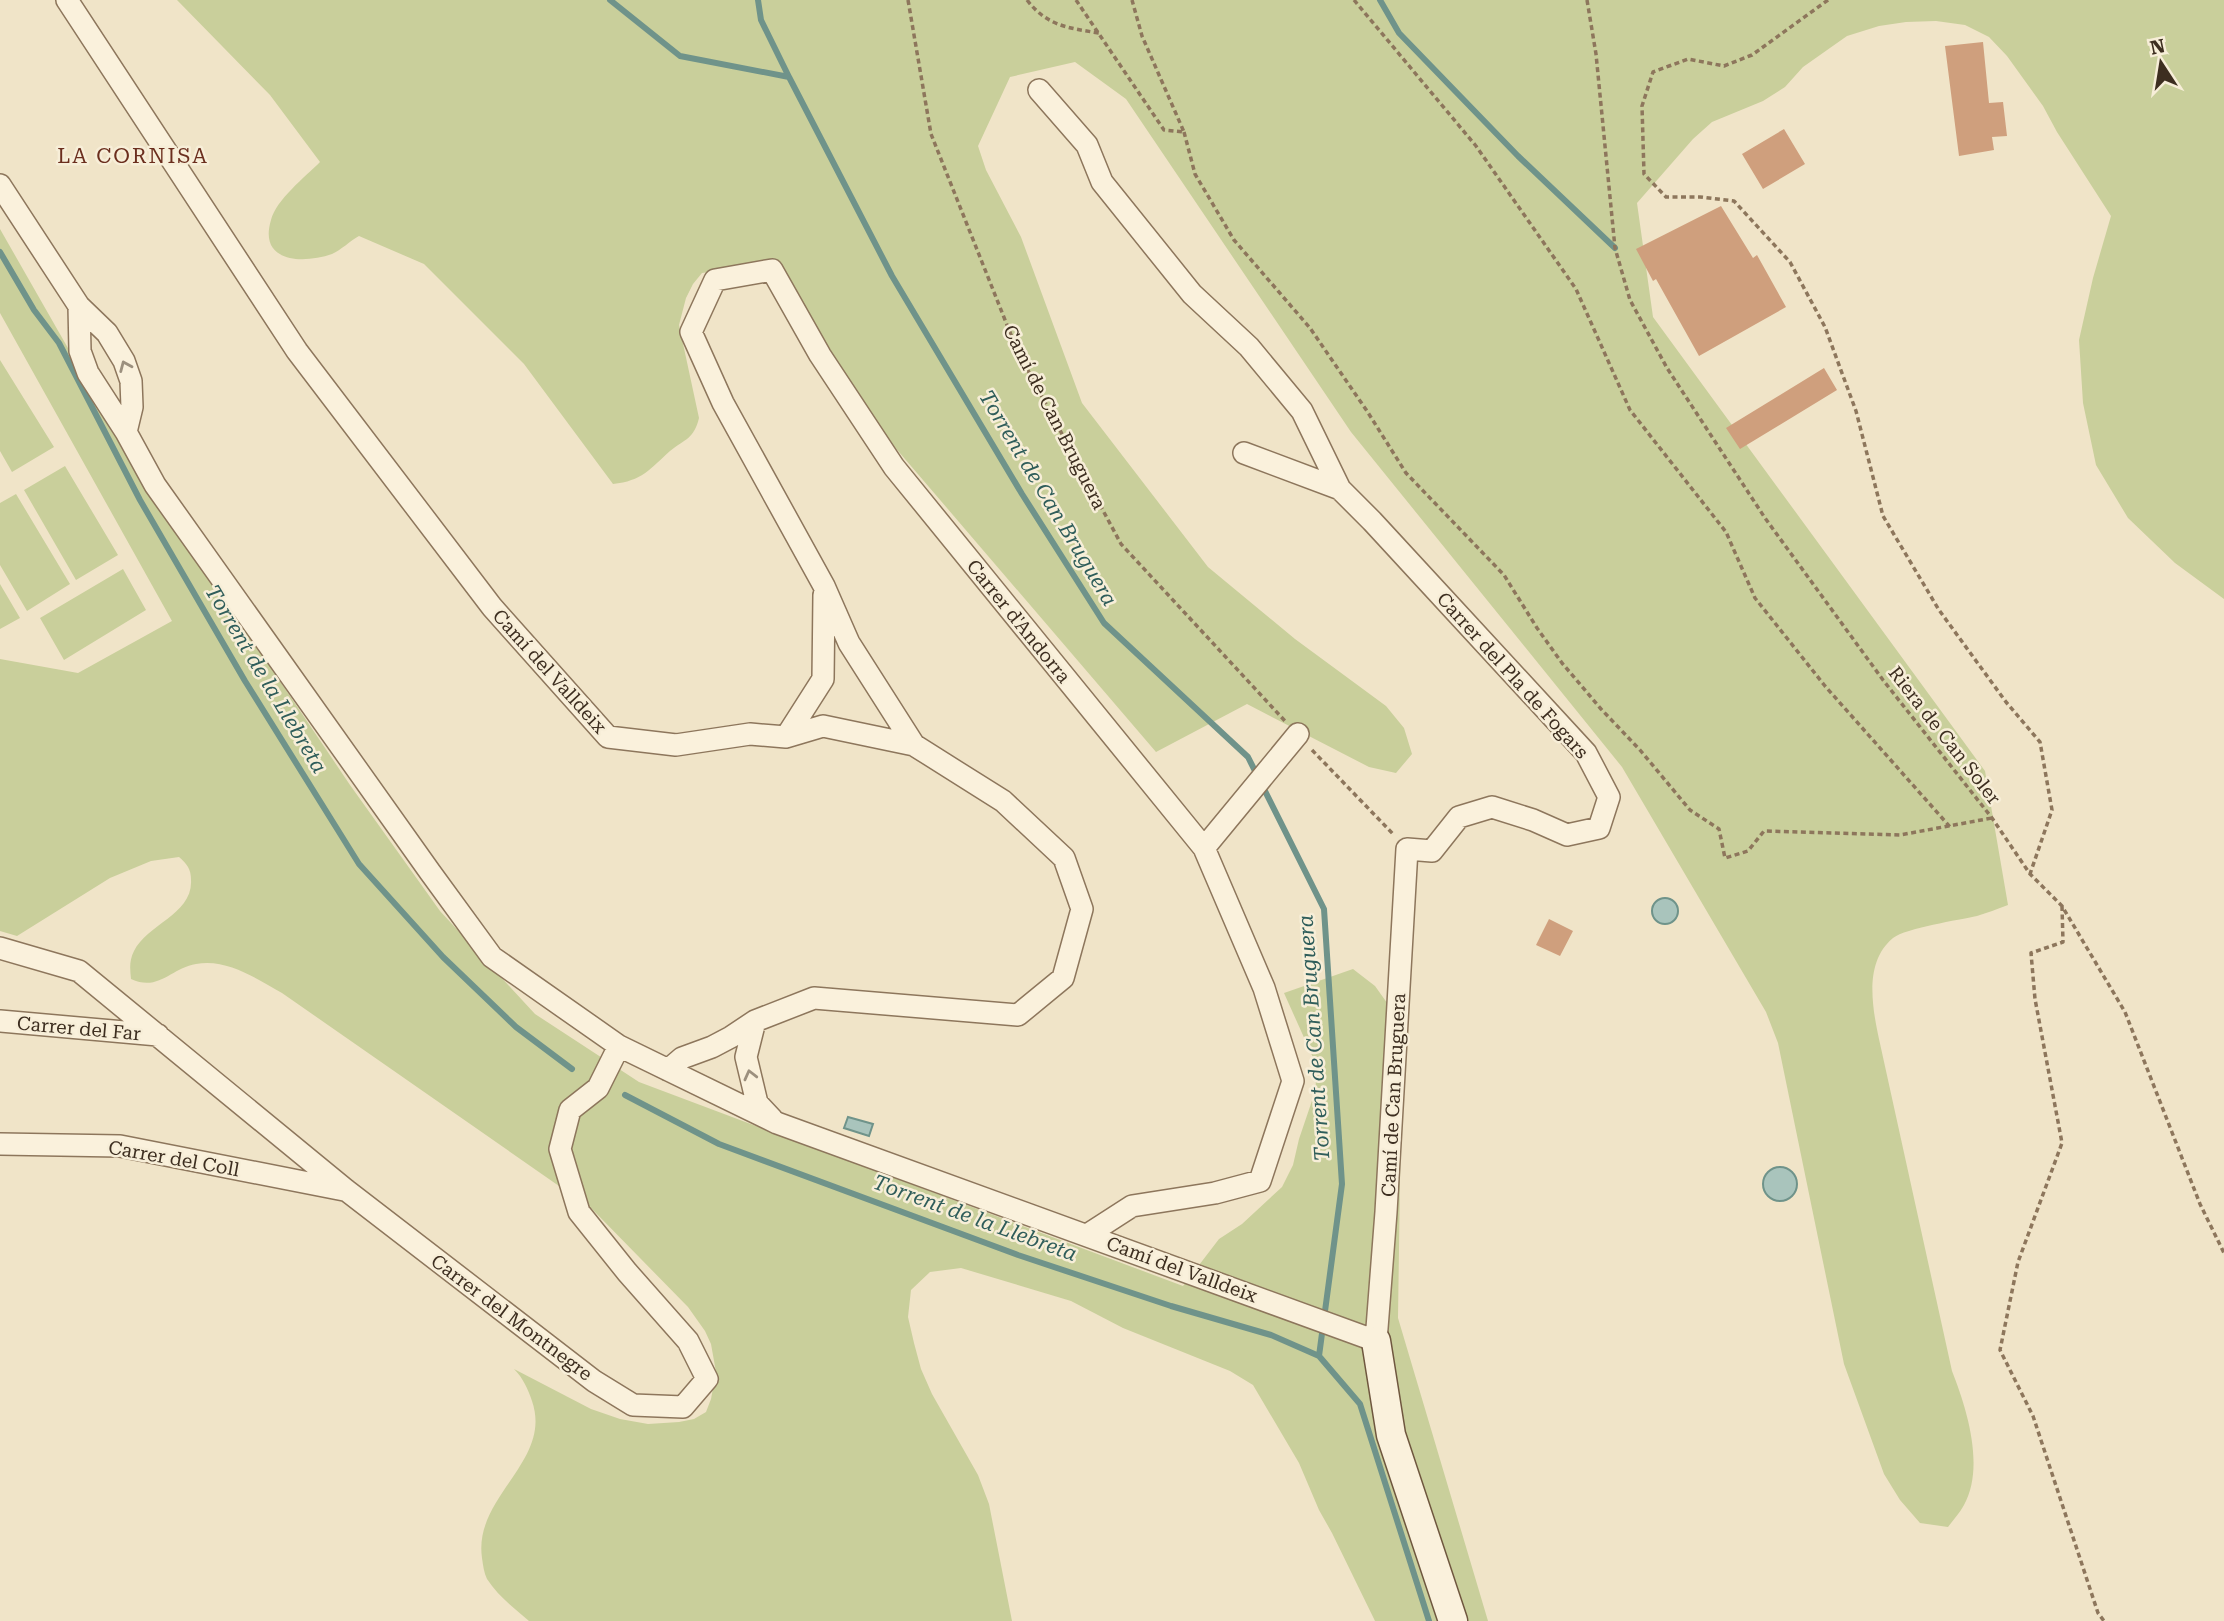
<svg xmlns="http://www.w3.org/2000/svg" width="2224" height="1621" viewBox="0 0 2224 1621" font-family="'Roboto Serif',serif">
	<rect width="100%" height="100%" fill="#f0e4c8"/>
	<!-- green -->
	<path fill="#c9cf9b" d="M177,0H2224V599L2175,563L2128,518L2096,465L2083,403L2079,340L2093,278L2111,216L2057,132L2043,106L2007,56L1989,37L1965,25L1936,21L1906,22L1879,26L1847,36L1803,67L1785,87L1763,101L1712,122L1693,139L1637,203L1653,317L1985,771L2008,905C1997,909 1987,913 1977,916C1959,920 1906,928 1893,938C1864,962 1872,1006 1879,1039L1952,1371C1967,1409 1985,1467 1964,1505C1960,1513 1953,1520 1948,1527L1920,1523L1900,1500L1884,1474L1844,1364L1778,1043L1766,1012L1622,767L1351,432L1126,99L1075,62L1010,77L978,146L986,170L1021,237L1082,403L1208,567L1295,639L1386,706L1404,728L1412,754L1396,773L1369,767L1247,704L1156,752L863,410L769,263L702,273L693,284L686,298L679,325L699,418C694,439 685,439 670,451C650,469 642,481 613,484L524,364L424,264L359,236C350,241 341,250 332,254C303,264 258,263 271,220C276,200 305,177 320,162L270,95Z
		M0,229L137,469L350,785L440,911L535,1014L639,1082L1183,1286L1219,1239L1242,1224L1282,1187L1293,1165L1299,1139L1316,1089L1315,1062L1284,993L1353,969L1375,986L1395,1014L1402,1042L1398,1318L1488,1621H1375L1332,1533L1319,1510L1299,1463L1253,1385L1230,1371L1123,1328L1071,1301L961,1268L930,1272L911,1290L908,1317L914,1343L921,1369L932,1394L978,1475L989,1504L1012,1621H529C514,1608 498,1596 487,1579C484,1573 483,1565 482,1558C473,1496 553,1462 532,1401C528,1389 523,1378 514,1369L591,1409L620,1419L648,1424L679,1422L694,1419L706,1412L711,1399L716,1372L711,1344L705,1331L688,1307L592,1209L282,993C257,979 227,958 196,964C171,968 159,992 131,979C130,969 129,961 134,951C147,924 193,914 191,880C191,869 187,864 179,857L151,861L110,878L17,936L0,931V659L78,673L172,621L0,313Z
		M0,360L54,447L12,472L0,451Z
		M65,466L118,555L76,580L24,490Z
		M16,494L70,584L27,611L0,565V503Z
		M123,569L146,610L64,660L40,618Z
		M0,584L20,618L0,629Z"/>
	<!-- water -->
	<path fill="#a9c4bc" stroke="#6f938a" stroke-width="2" d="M1652 911a13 13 0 1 1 26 0a13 13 0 1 1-26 0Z
		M848,1117L873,1124L869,1136L844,1128Z
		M1763 1184a17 17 0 1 1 34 0a17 17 0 1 1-34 0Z"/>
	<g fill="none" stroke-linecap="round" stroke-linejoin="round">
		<!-- stream -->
		<path stroke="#6f938a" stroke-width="6" d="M610,0L680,56L789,77L892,276L1022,494L1104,623L1248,757L1324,909L1342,1184L1319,1356L1360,1404L1429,1621
			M758,0L761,20L789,77
			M1380,0L1399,33L1518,156L1615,248
			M0,252L34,310L59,343L140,500L245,681L359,864L443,957L516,1027L572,1069
			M625,1095L719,1144L1018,1255L1171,1306L1271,1335L1319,1356"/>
	</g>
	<!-- building -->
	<path fill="#cf9f7d" d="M1983,42L1989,103L2003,102L2007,136L1992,137L1994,150L1959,156L1945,46Z
		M1784,129L1805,164L1763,189L1742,154Z
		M1721,206L1753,258L1757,255L1786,307L1699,356L1656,279L1653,281L1636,249Z
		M1824,368L1837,390L1740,449L1726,428Z
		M1549,919L1573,931L1560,956L1536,945Z"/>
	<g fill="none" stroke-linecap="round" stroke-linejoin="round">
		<!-- street casing -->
		<g stroke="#8d765c" stroke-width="24">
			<path id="street" d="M67,0L297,351L492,607L608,737L676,745L750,734L786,737L823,726L914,745L1003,801L1064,858L1082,909L1063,978L1018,1015L814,998L755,1021L731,1037L712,1047L682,1058L668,1070
				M0,185L79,306L107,333L124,361L131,381L132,407L126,432
				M79,306L80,351L88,373L126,432L155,485L430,872L492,957L619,1046L777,1123L1376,1341L1386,1212L1407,849L1432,851L1459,817L1492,807L1533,820L1567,835L1599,828L1609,797L1586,753L1372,521L1340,489L1302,411L1249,347L1192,294L1102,182L1087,145L1039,90
				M1244,453L1340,489
				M786,737L823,679L824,595
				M914,745L849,643L824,586L723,403L691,332L715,280L772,270L820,355L894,467L1204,848L1264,988L1293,1081L1260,1181L1215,1193L1132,1206L1087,1235
				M1204,848L1298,734
				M0,948L79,971L346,1190L594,1381L633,1405L683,1407L707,1379L688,1341L627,1272L579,1212L560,1149L570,1110L598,1088L619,1046
				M0,1021L158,1035
				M755,1021L746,1057L757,1103L772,1119
				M0,1144L120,1146L344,1190"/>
		</g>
		<!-- secondary casing -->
		<g stroke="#6f573f" stroke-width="31">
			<path id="secondary" d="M1376,1341L1391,1435L1453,1621"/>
		</g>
		<!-- path -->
		<path stroke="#8d765c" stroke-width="3.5" stroke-dasharray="5 3.5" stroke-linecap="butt" d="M908,0L931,134L1017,350L1121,544L1285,721
			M1027,0C1047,26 1068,28 1099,33
			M1076,0L1164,130L1184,132L1142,36L1132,0
			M1354,0L1476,146L1576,289L1630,410L1726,532L1755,598L1825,686L1951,828
			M1587,0L1596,54L1615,248L1630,300L1667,368L1765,518L1883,680L1992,818L2030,874L2062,906L2125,1012L2200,1204L2224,1253
			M1828,0L1752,55L1724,66L1688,59L1653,72L1642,106L1644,174L1666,197H1700L1734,201L1790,262L1825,327L1856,411L1883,516L1939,610L2006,702L2040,742L2052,810L2030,874
			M1184,132L1195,174L1234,240L1310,328L1367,411L1406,473L1504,575L1537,628L1562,663L1601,709L1640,750L1690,810L1719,829L1725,858L1748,851L1764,831L1900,835L1992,818
			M1312,750L1394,835
			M2062,906L2063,942L2031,953L2035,999L2062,1143L2018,1262L2000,1350L2033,1416L2098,1613L2104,1621"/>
		<!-- street -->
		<use href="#street" stroke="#faf1dc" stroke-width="21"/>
		<!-- secondary -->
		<use href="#secondary" stroke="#faf1dc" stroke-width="28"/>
	</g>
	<!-- one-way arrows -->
	<defs><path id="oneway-chevron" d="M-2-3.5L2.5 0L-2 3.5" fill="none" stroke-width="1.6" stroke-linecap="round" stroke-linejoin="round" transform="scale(1.75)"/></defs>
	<g stroke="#9c907e">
		<use href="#oneway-chevron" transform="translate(125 366) rotate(-113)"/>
		<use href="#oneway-chevron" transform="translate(750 1075) rotate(-104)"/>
	</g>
	<g text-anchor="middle" stroke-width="5" stroke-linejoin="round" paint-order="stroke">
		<!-- street labels -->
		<g font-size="19" fill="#3d2e20" stroke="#f7eed8">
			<text transform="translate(1055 417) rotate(63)" y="7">Camí de Can Bruguera</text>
			<text transform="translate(1019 621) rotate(51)" y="7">Carrer d'Andorra</text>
			<text transform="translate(550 671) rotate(48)" y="7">Camí del Valldeix</text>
			<text transform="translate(1513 675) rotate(48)" y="7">Carrer del Pla de Fogars</text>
			<text transform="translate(1945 735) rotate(52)" y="7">Riera de Can Soler</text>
			<text transform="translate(79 1028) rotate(5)" y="7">Carrer del Far</text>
			<text transform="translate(1393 1095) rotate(-87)" y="7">Camí de Can Bruguera</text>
			<text transform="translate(174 1158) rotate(10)" y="7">Carrer del Coll</text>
			<text transform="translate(1182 1269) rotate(20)" y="7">Camí del Valldeix</text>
			<text transform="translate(512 1317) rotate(37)" y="7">Carrer del Montnegre</text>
		</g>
		<!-- neighbourhood labels -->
		<g font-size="21" letter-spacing="2" fill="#6b2e1e" stroke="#f7eed8">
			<text x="133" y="163">LA CORNISA</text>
		</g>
		<!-- water labels -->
		<g font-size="21" font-style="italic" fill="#2f5d5a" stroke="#f7eed8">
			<text transform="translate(1048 498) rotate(59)" y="7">Torrent de Can Bruguera</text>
			<text transform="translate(266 679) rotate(59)" y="7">Torrent de la Llebreta</text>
			<text transform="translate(1314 1038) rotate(-94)" y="7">Torrent de Can Bruguera</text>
			<text transform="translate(975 1218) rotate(20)" y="7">Torrent de la Llebreta</text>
		</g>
	</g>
	<!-- north arrow -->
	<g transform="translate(2161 63) rotate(348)" stroke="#f7eed8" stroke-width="5" paint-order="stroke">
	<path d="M0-5L12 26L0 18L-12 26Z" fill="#3d2e20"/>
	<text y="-10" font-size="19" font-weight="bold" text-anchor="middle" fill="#3d2e20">N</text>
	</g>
</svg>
